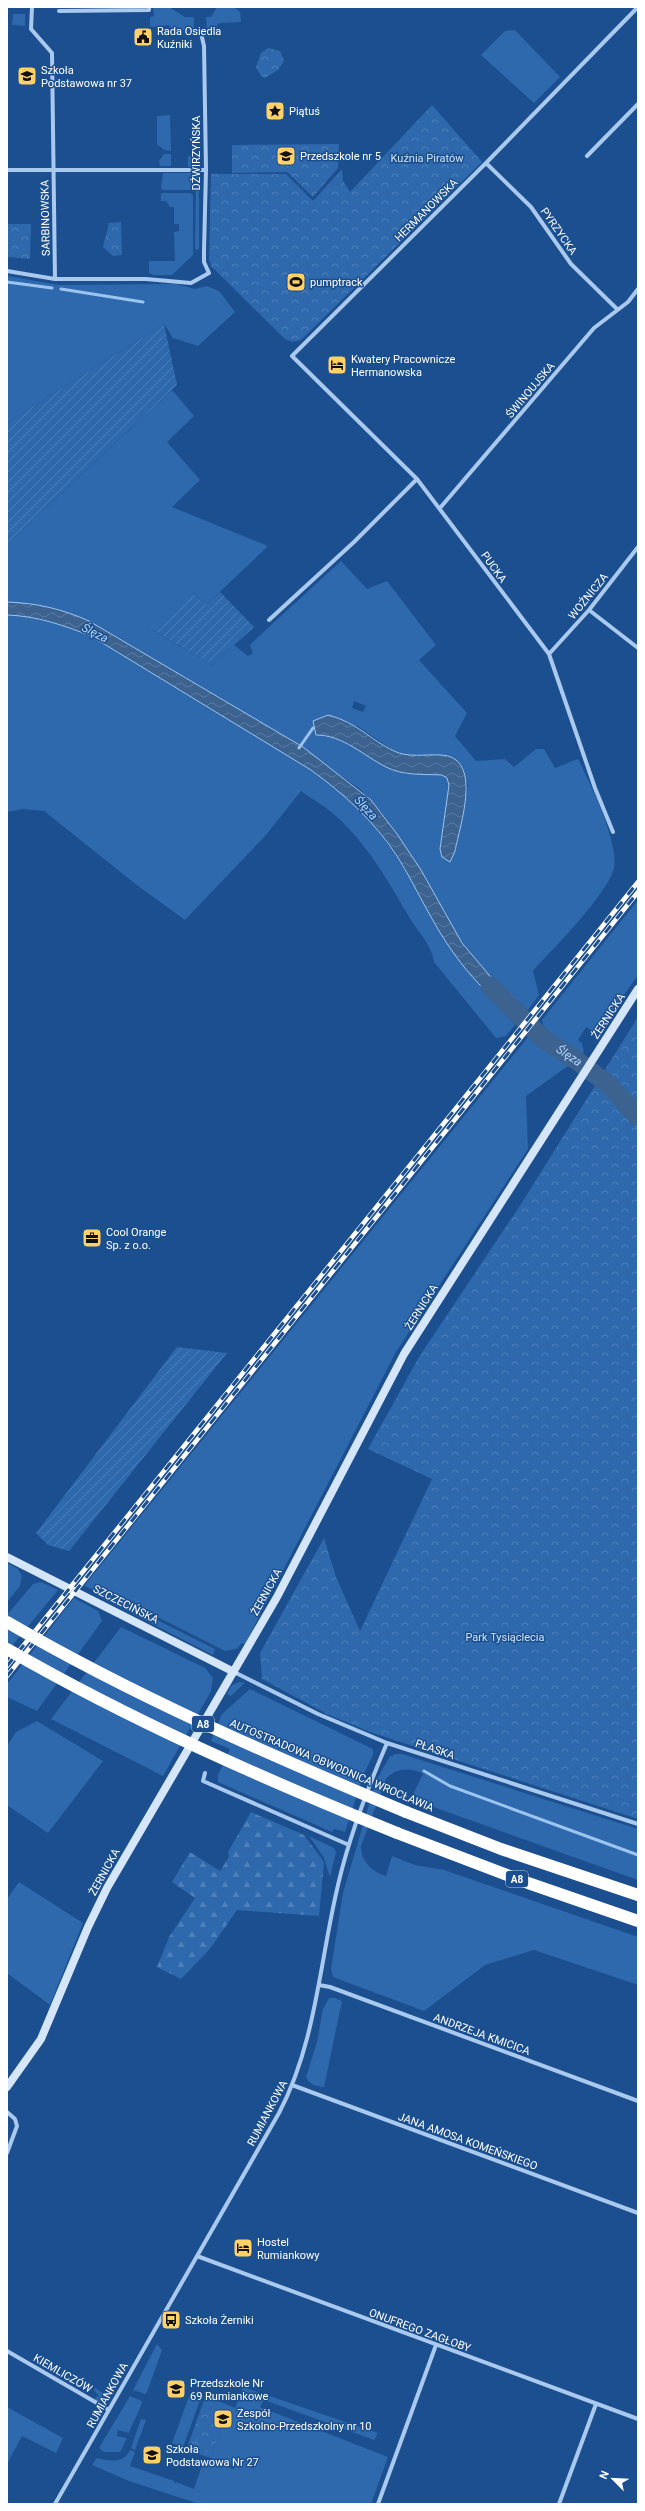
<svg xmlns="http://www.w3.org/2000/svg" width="645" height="2511" viewBox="0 0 645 2511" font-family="Roboto,sans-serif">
	<defs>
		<pattern id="forest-firs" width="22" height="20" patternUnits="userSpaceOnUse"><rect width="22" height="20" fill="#2e69ad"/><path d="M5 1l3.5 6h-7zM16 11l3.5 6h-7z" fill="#4d80b9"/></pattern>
		<pattern id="park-crowns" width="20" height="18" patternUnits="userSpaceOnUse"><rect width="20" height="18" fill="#2e69ad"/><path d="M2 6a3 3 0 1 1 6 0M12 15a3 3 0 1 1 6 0" fill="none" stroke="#4d80b9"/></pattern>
		<pattern id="garden-furrows" width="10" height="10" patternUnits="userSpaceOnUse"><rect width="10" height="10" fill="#2e69ad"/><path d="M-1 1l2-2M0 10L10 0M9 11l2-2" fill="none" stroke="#4d80b9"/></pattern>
		<pattern id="water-waves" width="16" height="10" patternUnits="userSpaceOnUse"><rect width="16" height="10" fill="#3c6290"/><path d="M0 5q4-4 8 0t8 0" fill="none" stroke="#597aa1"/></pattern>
	</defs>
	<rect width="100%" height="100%" fill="#1b4f8f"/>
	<!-- grass -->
	<path fill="#2e69ad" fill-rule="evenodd" d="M153,7H169L185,17H194V30L173,31L169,25L150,27V17L154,16Z
		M217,7H234L240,12L241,22L219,23L215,29L207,30L206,17H211Z
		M13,14H25V26L12,25Z
		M515,30L560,77L534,103L481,55L505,31Z
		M170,115L171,151L164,150L157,144V116Z
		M164,154H171V166H160L159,161Z
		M188,156L196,158L200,163L195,167H188Z
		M163,173H191L194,176V188L191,190H163L161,188Z
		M199,176V248L197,250L195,249L196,177Z
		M161,193H190L193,195V255L172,275H153L149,273V261H175L174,232L179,231V224H174V207H170L166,201H161Z
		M7,276L59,285L176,284L195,289L207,286L219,291L235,312L198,346L173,338L164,324L7,423Z
		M172,390L194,416L167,442L200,480L172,507L268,546L207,604L192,593L152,630L212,665L234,645L248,656L253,653L250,645L256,639L341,561L367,589L387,581L436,645L419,660L467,713L455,736L476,761L505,759L514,767L536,749H544L555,768L578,759C590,783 619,842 614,868C608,894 552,950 533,971L539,995L528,1010C504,989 480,969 462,942C431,896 409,844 372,801C353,779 322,768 303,747L89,621L7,602V544ZM354,701L366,706L363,712L352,708ZM357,726L394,751L405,755H422L468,784L455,851L450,861L442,857L440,849L449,785L447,778L442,775L405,774L335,738L316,735Z
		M7,615C37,616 63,625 91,636L311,770L342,793L370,821L396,855L455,955L515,1025L506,1036L496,1038L434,962C432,945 420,935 411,920C389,883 369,846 336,816C325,806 312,799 301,791L266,835L185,920L138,886L44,811L23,809L7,812Z
		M638,900V975L598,1032H594L586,1027L578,1040L582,1043L584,1053L571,1050L543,1026L542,1020Z
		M529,1036L564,1061L568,1066L526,1096L528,1149L396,1352L245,1644L242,1643L236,1649L225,1651L106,1591H96L84,1586Z
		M7,1563L18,1569L22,1576L20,1586L7,1602Z
		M41,1582L58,1590L7,1652V1615L33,1584Z
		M105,1594L215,1649L213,1655L96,1595Z
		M74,1598L98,1611L102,1621L37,1711L7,1697V1684Z
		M121,1627L205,1668L213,1678L211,1691L163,1776L51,1719Z
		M239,1682L245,1683L231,1696L227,1694L231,1686Z
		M250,1689L373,1749V1755L363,1776L345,1832L334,1829L332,1832L218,1782V1775L230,1749L211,1741L222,1714Z
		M37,1721L103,1761L48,1833L7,1805V1746L16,1732Z
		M393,1754H402L638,1829V1880L422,1803L423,1800L413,1794L423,1774C412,1767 395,1768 386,1779L361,1846C361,1861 372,1872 386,1876L392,1856L415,1865L444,1870L638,1937V1985L534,1950L485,1965L424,2011L333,1977L331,1969L343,1893L376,1781L390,1756H394Z
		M309,1836L334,1848L336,1852L330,1877L324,1858Z
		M19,1882L83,1923L50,2005L7,1973V1899Z
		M329,1998H335L342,2001L324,2087C315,2086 310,2085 306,2077L317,2042L323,2009Z
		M157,2344L162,2350L147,2392L145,2394L133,2390Z
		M243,2387L378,2433L374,2440L264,2400L260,2407L388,2457L371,2504H199L129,2481L92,2465L97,2458C109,2461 124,2464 130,2450L135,2452L130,2466L174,2481L175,2484L176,2482L194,2489L204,2459L234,2469L235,2466L186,2450L188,2445L212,2454L226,2415L202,2406L206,2396L235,2408Z
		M95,2388L107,2395L103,2403L96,2401L95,2398L99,2396L94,2390Z
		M190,2394L201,2398L183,2447L172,2443Z
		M130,2396L142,2401C143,2404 131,2426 129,2433L118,2430L117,2436L127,2438L120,2452H104L99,2448Z
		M7,2407L63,2438L56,2453L22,2436L7,2464Z
		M141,2419L146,2420L135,2450L131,2448Z"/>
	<!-- forest -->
	<path fill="url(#forest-firs)" d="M251,1812L304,1835L324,1862L319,1916L237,1910L209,1950L181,1979L157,1967L169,1937L195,1898L172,1882L190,1852L220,1871L229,1857L228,1852Z"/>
	<!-- park -->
	<path fill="url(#park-crowns)" d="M268,48L280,51L284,61L278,70L265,78L261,76L256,67L261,53Z
		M432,105L482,162L301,340L292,342L285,339L211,266L209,259L211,174H286L313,201L342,169L343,181L350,192Z
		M339,144L338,168L313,197L287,172L232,173V145Z
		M121,222L122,255L113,256L103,247L109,223Z
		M8,224H31L30,259L7,257Z
		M638,1017V1819L370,1732L327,1714L262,1679L260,1653L324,1538L336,1577L360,1631L432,1479L368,1449L419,1357L521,1204Z
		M202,2406L226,2415L212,2454L188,2445Z"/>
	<!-- garden -->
	<path fill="url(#garden-furrows)" d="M164,324L177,385L7,544V423Z
		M220,592L254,627L212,665L151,629L192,593L207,604Z
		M177,1347L227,1353L69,1551L48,1545L36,1533Z"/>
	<!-- water -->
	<path fill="url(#water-waves)" stroke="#9cc4f0" d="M7,602C37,603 62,609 89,621L303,747L371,800L397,834L421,870L462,943L495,982L515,998L503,1010C487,992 469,975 455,955C432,924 417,888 397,856C374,821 344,794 311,770L91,636C63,625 37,616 7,615Z
		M328,715C358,723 369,739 394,751C408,758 425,754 440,755C484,756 460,825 455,851L450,862L442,857L440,849L449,785L447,778L442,775C423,774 404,776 386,767C364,756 343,735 316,735L313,721Z
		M604,1072L638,1107V1128L603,1089H599L598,1083Z"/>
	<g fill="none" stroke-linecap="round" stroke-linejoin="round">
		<!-- stream -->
		<path stroke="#9cc4f0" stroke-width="3" d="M7,282L52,288
			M61,289L143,302
			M299,748L313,728
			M424,1771L450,1786L638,1855"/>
		<!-- river -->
		<path stroke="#3c6290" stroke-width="19" id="s1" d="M490,986L542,1038L576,1060L609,1085L638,1117"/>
		<!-- street -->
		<path stroke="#a9c9ee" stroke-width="4" d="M32,7L31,29L52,53L55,279
			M59,11L149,10V7
			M587,156L638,104
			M486,163L531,207L571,264L617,309
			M7,170H206
			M7,271L55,279H146L191,283L209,273L204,262V251L206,170L204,46L201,33
			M440,508L594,328L628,302L638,289
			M589,610L638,648
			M269,620L354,542L417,479
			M549,654L589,610L638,547
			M613,832L595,788L549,654L417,479L292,356L486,163L638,7
			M234,1672L318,1714L387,1743L638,1824
			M205,1773L203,1781L349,1845
			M319,1985L330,1987L638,2101
			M292,2085L638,2213
			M7,2112L15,2119L17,2126L7,2153
			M197,2256L638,2419
			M7,2351L109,2410
			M55,2504L279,2113C315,2044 319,1969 336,1894C347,1842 366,1792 387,1743
			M378,2504L436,2345
			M559,2504L596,2404"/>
		<!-- secondary -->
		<path stroke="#d6e6fa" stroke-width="8" d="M7,1557L234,1672
			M7,2087L41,2039L88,1927L107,1888L277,1597L404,1354L638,989"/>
		<!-- highway -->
		<path stroke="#fff" stroke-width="12" d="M406,1812L501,1849L638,1895
			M397,1833L528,1883L638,1921"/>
		<!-- rail casing -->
		<g stroke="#fff" stroke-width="4.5">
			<path id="rail" d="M7,1666L638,882
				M7,1676L638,892"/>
		</g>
		<!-- rail -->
		<use href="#rail" stroke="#1b4f8f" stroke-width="3" stroke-dasharray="9" stroke-linecap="butt"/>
		<!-- highway-bridge -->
		<path stroke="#fff" stroke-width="12" d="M7,1622C134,1696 270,1755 406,1812
			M7,1649C132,1721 264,1779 397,1833"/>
	</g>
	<!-- icons -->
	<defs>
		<g id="civic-square" transform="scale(1)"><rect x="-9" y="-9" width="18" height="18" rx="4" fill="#ffd166" stroke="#1b4f8f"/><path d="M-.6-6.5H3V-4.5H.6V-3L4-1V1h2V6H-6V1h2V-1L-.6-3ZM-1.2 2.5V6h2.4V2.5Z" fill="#111"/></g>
		<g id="school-square" transform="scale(1)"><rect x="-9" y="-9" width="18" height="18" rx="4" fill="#ffd166" stroke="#1b4f8f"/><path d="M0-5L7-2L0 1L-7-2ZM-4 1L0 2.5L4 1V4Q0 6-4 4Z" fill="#111"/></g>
		<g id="sight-square" transform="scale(1)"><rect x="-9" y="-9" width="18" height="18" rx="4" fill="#ffd166" stroke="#1b4f8f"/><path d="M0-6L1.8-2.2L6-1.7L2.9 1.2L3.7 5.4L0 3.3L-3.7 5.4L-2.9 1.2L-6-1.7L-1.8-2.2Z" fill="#111"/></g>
		<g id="stadium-square" transform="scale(1)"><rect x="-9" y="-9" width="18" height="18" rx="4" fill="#ffd166" stroke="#1b4f8f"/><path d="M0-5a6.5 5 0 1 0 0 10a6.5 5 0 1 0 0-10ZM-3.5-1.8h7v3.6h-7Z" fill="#111"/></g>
		<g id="hotel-square" transform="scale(1)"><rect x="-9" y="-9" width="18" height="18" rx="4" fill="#ffd166" stroke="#1b4f8f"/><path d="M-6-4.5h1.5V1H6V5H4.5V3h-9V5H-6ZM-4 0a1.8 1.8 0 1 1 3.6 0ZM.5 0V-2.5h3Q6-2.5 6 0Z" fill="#111"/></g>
		<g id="office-square" transform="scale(1)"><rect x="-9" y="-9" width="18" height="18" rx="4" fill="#ffd166" stroke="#1b4f8f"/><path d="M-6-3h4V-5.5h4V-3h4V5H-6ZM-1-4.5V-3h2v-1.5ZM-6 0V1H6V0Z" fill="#111"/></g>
		<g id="bus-square" transform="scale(1)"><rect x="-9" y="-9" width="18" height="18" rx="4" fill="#ffd166" stroke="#1b4f8f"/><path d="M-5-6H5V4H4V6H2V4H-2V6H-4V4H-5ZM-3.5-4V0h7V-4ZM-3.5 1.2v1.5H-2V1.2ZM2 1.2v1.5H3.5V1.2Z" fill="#111"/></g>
	</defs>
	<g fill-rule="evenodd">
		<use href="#civic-square" x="143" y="37"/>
		<use href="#school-square" x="27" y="76"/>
		<use href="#sight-square" x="275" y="111"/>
		<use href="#school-square" x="286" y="156"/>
		<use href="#stadium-square" x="296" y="282"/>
		<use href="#hotel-square" x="337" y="365"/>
		<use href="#office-square" x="92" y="1238"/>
		<use href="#hotel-square" x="243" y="2248"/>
		<use href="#bus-square" x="171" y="2320"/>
		<use href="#school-square" x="176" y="2389"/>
		<use href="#school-square" x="223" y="2419"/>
		<use href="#school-square" x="152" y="2455"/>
	</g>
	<g text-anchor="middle" stroke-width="3" stroke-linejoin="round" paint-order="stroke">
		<!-- shield labels -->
		<g fill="#1b4f8f" stroke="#bbcadd" stroke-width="1">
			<rect x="192" y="1716" width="22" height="16" rx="3"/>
			<rect x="506" y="1871" width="22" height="16" rx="3"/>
		</g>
		<g font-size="10" font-weight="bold" fill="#fff">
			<text x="203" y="1728">A8</text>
			<text x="517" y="1883">A8</text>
		</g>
		<!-- poi labels -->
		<g font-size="11" fill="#fff" stroke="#1b4f8f" text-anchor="start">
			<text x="157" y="35">Rada Osiedla<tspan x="157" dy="13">Kuźniki</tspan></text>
			<text x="41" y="74">Szkoła<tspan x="41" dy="13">Podstawowa nr 37</tspan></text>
			<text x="289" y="115">Piątuś</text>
			<text x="300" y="160">Przedszkole nr 5</text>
			<text x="310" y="286">pumptrack</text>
			<text x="351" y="363">Kwatery Pracownicze<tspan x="351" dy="13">Hermanowska</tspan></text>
			<text x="106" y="1236">Cool Orange<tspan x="106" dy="13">Sp. z o.o.</tspan></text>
			<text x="257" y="2246">Hostel<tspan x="257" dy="13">Rumiankowy</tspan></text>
			<text x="185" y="2324">Szkoła Żerniki</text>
			<text x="190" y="2387">Przedszkole Nr<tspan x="190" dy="13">69 Rumiankowe</tspan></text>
			<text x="237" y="2417">Zespół<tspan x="237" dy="13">Szkolno-Przedszkolny nr 10</tspan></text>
			<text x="166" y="2453">Szkoła<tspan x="166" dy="13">Podstawowa Nr 27</tspan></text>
		</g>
		<!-- street labels -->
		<g font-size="11" fill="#fff" stroke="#1b4f8f">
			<text transform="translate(196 153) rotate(-90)" y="4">DŹWIRZYŃSKA</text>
			<text transform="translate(426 210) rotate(-45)" y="4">HERMANOWSKA</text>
			<text transform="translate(45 218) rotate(-91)" y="4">SARBINOWSKA</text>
			<text transform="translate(559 231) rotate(55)" y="4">PYRZYCKA</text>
			<text transform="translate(530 390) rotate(-50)" y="4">ŚWINOUJSKA</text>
			<text transform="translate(494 567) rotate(54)" y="4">PUCKA</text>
			<text transform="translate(588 596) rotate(-51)" y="4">WOŹNICZA</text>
			<text transform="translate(608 1016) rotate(-57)" y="4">ŻERNICKA</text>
			<text transform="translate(421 1307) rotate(-58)" y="4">ŻERNICKA</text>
			<text transform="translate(266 1592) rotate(-61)" y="4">ŻERNICKA</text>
			<text transform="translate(126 1604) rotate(27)" y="4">SZCZECIŃSKA</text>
			<text transform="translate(435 1749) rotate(19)" y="4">PŁASKA</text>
			<text transform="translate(332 1765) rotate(23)" y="4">AUTOSTRADOWA OBWODNICA WROCŁAWIA</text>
			<text transform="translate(104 1872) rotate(-61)" y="4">ŻERNICKA</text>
			<text transform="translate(482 2034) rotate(20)" y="4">ANDRZEJA KMICICA</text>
			<text transform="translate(267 2113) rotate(-62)" y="4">RUMIANKOWA</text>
			<text transform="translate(468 2141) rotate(20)" y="4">JANA AMOSA KOMEŃSKIEGO</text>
			<text transform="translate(420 2330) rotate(20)" y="4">ONUFREGO ZAGŁOBY</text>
			<text transform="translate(63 2373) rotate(30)" y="4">KIEMLICZÓW</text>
			<text transform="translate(107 2395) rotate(-61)" y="4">RUMIANKOWA</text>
		</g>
		<!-- park labels -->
		<g font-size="11" fill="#cfe3fa" stroke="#1b4f8f">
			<text x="427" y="162">Kuźnia Piratów</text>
			<text x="505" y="1641">Park Tysiąclecia</text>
		</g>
		<!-- water labels -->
		<g font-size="12" font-style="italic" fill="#b5d3f5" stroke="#1b4f8f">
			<text transform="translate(95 633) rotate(27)" y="4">Ślęza</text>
			<text transform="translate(366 808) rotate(47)" y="4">Ślęza</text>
			<text dy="4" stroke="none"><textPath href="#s1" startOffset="106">Ślęza</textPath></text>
		</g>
	</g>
	<!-- border -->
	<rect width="645" height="2511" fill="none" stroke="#ffffff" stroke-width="16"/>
	<!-- north arrow -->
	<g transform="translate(613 2479) rotate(294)" stroke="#1b4f8f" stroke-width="3" paint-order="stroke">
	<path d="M0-3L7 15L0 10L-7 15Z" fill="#ffffff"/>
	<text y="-6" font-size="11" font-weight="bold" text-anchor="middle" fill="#ffffff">N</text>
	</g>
</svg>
